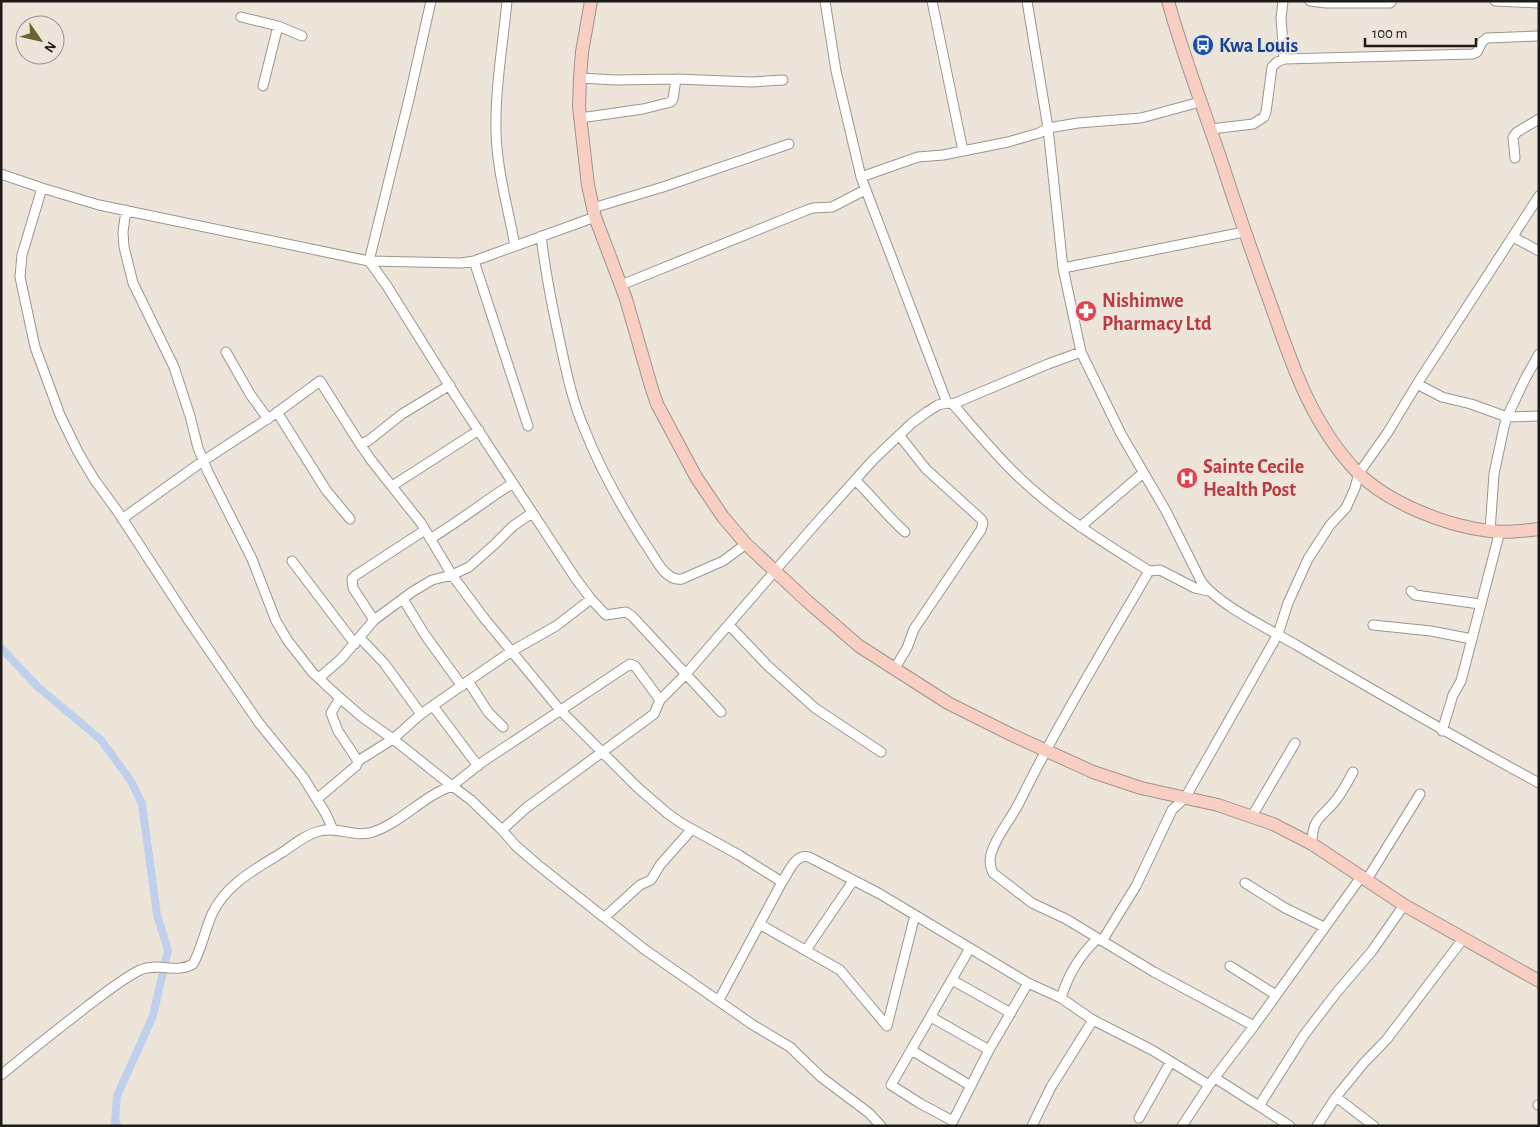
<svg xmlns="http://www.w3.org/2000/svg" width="1540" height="1127" viewBox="0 0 1540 1127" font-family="'Alegreya Sans',sans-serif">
	<rect width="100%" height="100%" fill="#eee5da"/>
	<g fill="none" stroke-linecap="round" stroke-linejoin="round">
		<!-- canal -->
		<path stroke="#bfd0ed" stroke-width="8" d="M1,648L38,687L101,740L131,781L142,804L157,915L168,950L153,1016L117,1096L115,1122L118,1126"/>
		<!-- street casing -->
		<g stroke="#9d958b" stroke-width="11">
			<path id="street" d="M431,1L409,99L369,261L461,263L474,261L595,217
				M507,1C503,44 495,88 496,132C497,170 508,208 515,246
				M825,1L836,71L861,177L947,403
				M932,1L963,151
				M1027,1L1048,128L1063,268L1081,352L1121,434L1166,511L1201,581C1218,605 1271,630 1298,646C1378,693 1458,739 1539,783
				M1283,1L1281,18L1284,59
				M1310,1L1326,3H1390L1392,1
				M1495,1L1539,3
				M241,17L278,26L302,36
				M580,78L616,80L676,79
				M263,86L278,26
				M580,118L643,109L671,102L673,99L676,79L752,82L783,80
				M1211,129L1253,124L1264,117L1266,112L1272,67L1277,62L1284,59L1473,54L1477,52L1482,42L1487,38L1539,36
				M1515,158L1513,137L1517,132L1539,119
				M1,174L42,188L99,205L369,261L387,286L457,398L576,579L591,599L606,615L626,612L632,616L721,712
				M861,177L918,157L943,155L1008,142L1039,133L1048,128L1078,123L1141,118L1200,102
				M42,188L22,255L20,277L35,347L60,415L78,452L94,479L118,512L189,621L259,723L303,777L326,814L333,830
				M593,208L663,187L789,144
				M126,210L123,232L124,247L133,283L174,367L190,416L198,448L208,472L252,559L276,621L288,641L313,673L340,698L362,717L393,739L452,786L481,763L630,664L635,666L660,700
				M541,236C545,269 551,301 558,333C565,365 571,398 584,428C600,469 622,508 646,545C655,557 665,582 682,579L723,561L746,544
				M1513,237L1539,251
				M474,261L528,426
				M1063,268L1244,232
				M621,285L807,210L813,208L832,207L865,190
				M226,352L250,394L268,419
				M1417,384L1442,397L1471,404L1507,417L1539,416
				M953,404C975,430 997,457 1022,480C1060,516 1105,543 1149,571C1105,647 1059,722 1020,801C1012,818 998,833 992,851C989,859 989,865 993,873L1032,903L1066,919L1154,972L1254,1026
				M277,412L326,490L350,519
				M360,444L371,460L421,523L452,575L484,618L560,710L637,787L667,813L681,823L739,855L782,882C789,872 795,853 809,857L880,894L1028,983L1061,998L1093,1020L1051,1087L1032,1126
				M855,480C873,497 887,516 905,532
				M392,486L479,430
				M122,519L203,461L275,414L320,381L360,444L368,441L402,414L450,385
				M1080,527L1143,473
				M1490,531L1494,474L1504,427L1507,417L1525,379L1539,354
				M430,539C458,522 485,501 513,483
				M292,561L355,644
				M1149,571L1160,570L1195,588L1208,591
				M1411,591L1415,595L1480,604
				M403,599L425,635L462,686
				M374,620L353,588L352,579L356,575L425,530
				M729,625L768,666L815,708L881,752
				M1373,625L1431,631L1472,639
				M360,638L384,663L421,714
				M895,668L907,648L914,629L981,530L983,523L981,519L926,469L899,435
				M319,678L341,659L374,620L412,592L432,580L452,575L469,567L495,544L513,526L532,513
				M468,681L488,712L503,727
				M433,706L478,766
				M1442,731L1453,695L1461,681L1500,531
				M358,761L393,739L421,714L471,679L512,651L556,626L591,599
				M317,799L356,766L358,761L338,731L331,713L340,698
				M1252,816L1295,743
				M502,830L516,846L538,865L644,949L753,1025L790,1047L821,1077L869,1113L881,1126
				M1312,844C1312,817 1322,818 1336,800C1343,791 1348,781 1353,772
				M1366,881L1420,794
				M1245,883L1285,908L1324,927
				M605,917L640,885L651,880L660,865L692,829
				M761,925L840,970L887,1026L915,915
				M1102,941L1136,886L1172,810L1185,798L1278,634L1288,603L1308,559L1330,525L1346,508L1355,488L1359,473L1388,432L1417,384L1539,196
				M970,948L891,1085L921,1104L953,1121L989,1050L1028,983
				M806,950L853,881
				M1230,966L1276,995
				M952,980L1011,1013
				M1061,998C1068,975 1080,955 1097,939
				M719,1000L782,882
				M931,1017L989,1050
				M1093,1020L1152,1050L1209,1085
				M911,1050L971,1086
				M1,1075C30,1051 59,1028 89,1005C105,993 122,979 140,970C160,962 177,974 193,964C202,948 205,930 212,914C226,884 257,868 283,852C294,844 307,834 320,831C337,826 355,838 373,832C402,822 423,796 452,786L471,800L502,830L526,808L654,714L660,700L685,675L812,528L874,459L912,423L927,412L938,405L947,403L953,404L1048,364L1081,352
				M1215,1078L1259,1106
				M1336,1097L1374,1126
				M1538,1105H1539
				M1139,1118L1170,1063
				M1182,1126L1209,1085L1254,1026L1361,877
				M1290,1126L1259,1106L1304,1035L1337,992L1372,951L1404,905
				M1317,1126L1336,1097L1363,1064L1387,1039L1463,939"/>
		</g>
		<!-- secondary casing -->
		<g stroke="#9d958b" stroke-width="14">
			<path id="secondary" d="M591,1L582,52L580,78L579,107L588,185L595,217L626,299L651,386L657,404L696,477L723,517L746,544L807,601L859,646L948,703L1012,735L1093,772L1141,788L1218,805L1273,824L1312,844L1404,905L1539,981
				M1168,1C1183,56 1204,109 1222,163C1237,210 1254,258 1271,305C1293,367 1311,423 1357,472C1388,503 1446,526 1490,531C1505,533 1523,531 1539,529"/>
		</g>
		<!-- street -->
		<use href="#street" stroke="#fff" stroke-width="9"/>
		<!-- secondary -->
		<use href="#secondary" stroke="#f9cfc4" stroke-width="12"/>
	</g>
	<!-- icons -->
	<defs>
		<g id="bus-disc" transform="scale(1.125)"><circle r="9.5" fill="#1a4fb4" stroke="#eee5da"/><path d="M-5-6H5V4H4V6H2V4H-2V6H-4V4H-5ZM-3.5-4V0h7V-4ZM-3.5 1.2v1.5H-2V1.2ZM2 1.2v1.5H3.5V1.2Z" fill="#fff"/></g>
		<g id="pharmacy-disc" transform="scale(1.125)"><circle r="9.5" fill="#e0444e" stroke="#eee5da"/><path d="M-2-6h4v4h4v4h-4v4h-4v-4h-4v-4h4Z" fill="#fff"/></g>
		<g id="hospital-disc" transform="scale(1.125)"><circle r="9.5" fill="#e0444e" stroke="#eee5da"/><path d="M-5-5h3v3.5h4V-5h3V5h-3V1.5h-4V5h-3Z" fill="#fff"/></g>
	</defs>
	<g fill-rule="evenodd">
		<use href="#bus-disc" x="1203" y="45"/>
		<use href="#pharmacy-disc" x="1086" y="311"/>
		<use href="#hospital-disc" x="1187" y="478"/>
	</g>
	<g text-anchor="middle" stroke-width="4.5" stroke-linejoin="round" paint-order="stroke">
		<!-- transit labels -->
		<g font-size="20" font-weight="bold" fill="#164399" stroke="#eee5da" text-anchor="start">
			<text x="1219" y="52">Kwa Louis</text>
		</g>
		<!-- health labels -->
		<g font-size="20" font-weight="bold" fill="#be3a42" stroke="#eee5da" text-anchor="start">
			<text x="1102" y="307">Nishimwe<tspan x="1102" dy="23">Pharmacy Ltd</tspan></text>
			<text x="1203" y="473">Sainte Cecile<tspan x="1203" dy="23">Health Post</tspan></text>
		</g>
	</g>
	<!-- border -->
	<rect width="1540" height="1127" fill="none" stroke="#1d1a17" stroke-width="5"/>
	<!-- north arrow -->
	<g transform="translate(40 40) rotate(124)"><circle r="24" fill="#eee5da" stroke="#9a948c"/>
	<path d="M0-4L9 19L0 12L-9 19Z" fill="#6f6431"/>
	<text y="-8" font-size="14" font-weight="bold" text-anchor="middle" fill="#1d1a17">N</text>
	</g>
	<!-- scale -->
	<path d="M1365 38v8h111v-8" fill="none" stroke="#1d1a17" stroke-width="2.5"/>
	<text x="1372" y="38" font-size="15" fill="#1d1a17" stroke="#eee5da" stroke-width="4" paint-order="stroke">100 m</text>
</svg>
